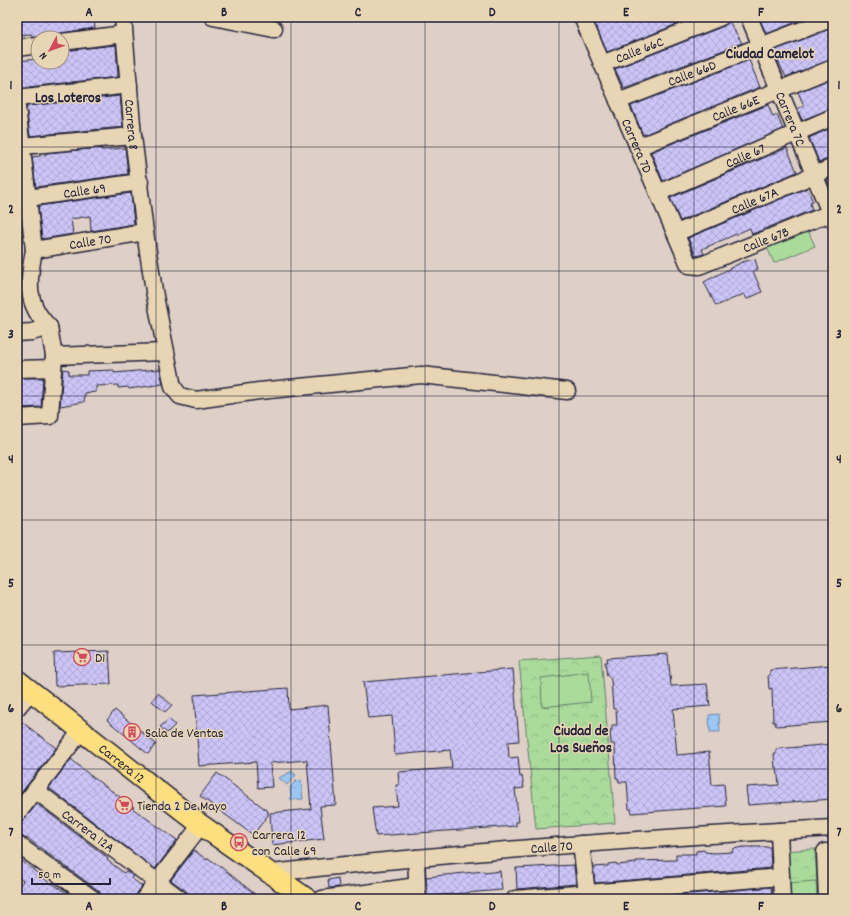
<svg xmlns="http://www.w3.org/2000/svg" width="850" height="916" viewBox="0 0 850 916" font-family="Dekko,sans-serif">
	<defs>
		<pattern id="forest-crowns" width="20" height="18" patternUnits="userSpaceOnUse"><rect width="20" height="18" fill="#aadb9b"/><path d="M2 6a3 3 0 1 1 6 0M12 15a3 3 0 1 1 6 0" fill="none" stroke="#92bc86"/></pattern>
		<pattern id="water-ripples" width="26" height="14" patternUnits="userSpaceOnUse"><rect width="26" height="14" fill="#9bc7f5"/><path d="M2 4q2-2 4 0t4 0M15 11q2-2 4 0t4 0" fill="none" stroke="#85abd3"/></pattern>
		<pattern id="building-cross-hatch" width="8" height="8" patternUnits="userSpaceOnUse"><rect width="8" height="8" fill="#cbc4f6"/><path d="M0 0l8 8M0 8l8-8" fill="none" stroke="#aea8d4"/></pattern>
	</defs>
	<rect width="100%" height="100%" fill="#dfd0c7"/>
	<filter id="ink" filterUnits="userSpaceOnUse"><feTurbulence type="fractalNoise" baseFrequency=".025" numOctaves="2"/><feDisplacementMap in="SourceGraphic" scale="8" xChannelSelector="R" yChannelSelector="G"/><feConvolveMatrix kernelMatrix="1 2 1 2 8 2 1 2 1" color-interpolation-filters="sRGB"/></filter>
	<g filter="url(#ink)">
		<!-- forest -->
		<path fill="url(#forest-crowns)" stroke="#667e6b" d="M601,655L615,823L536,829L519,661Z
			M815,849L818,899H786L782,851Z"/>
		<!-- pitch -->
		<path fill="#aadb9b" stroke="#667e6b" d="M806,226L815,246L774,263L765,243Z
			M589,672L591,702L542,707L541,678Z
			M816,881L817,899H788L787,883Z"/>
		<!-- water -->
		<path fill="url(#water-ripples)" stroke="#6b85ab" d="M719,714L720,732H710L709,715Z
			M292,771L296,775L287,785L279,778Z
			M301,780L303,799L291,800L290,787L296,781Z"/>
		<!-- building -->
		<path fill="url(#building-cross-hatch)" stroke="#22223b" d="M17,17H74V20L94,18L95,28L61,33L54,38H49L32,36L31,34L17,35Z
			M606,17H695L607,52L594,22Z
			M759,17H809L766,34Z
			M729,21L742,43L624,88L615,69L724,26Z
			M833,28V59L786,77L773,51Z
			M116,45L118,77L19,88L17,61L38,59V62H63L62,51Z
			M749,60L760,87L643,135L631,106Z
			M833,78V108L802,120L797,109L804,106L798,92Z
			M120,96L123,127L30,136L26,106Z
			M768,105L773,117L777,115L783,129L663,181L651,152Z
			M833,127V158L819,162L809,138Z
			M101,148V150L125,148L128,174L36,187L32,157L46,155V153Z
			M787,148L797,172L680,221L670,198Z
			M833,177V195L827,180Z
			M807,188L813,202L810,203L812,210L752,234L750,228L702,249L704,254L696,256L688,238Z
			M131,193L134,224L91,231L90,216L71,219L73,234L42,239L38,206Z
			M755,259L758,269L753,271L762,292L747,299L744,294L716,306L704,282L742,262Z
			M63,369L69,370V375H87V371L114,370V373L160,369L163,384L129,389L128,387L118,388V385L96,386V392L85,393L84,402L60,406Z
			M17,378H43L41,407L18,408Z
			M109,651L111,684L55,686L54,653Z
			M668,654L671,686L707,684L710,706L673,709L677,755L709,752L712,785L724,784L726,806L632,813L631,809H629L627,782H619L618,778H616L615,748L614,744H611L610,730H612V725H617L616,709H613L611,680L609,676H607L605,662H608L607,658Z
			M831,665V669L833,668V722L776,726L775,722H773L772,688L769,689L768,675H770V670Z
			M513,669L519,741L508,742L509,758L518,757L520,777L522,776L524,788L515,789L519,822H516V826L376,836L372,808L398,806L396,785H399L398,772L452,768L450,750L395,755L392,716L368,718L363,682Z
			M288,688L289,709L328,705L336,805L320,806L324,839L272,845L270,813L311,809L307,760L270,763L272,787L258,788L256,762L199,766L194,695Z
			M158,693L172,705L165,712L152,701Z
			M115,710L156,744L148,754L107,720Z
			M169,719L175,725L167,733L160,727Z
			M22,722L56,748L17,798V761L21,756L17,753V729Z
			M833,744V799L748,805L746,787L779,785L777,767L775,768L774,754H776V749Z
			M71,759L91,776L134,807L132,808L177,840L155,869L49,788Z
			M217,773L268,811V815L253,835L200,796Z
			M37,804L108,858L107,860L124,873L126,871L133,876L131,878L142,886L134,899H103L99,891L27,838L26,839L17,833V823L24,820Z
			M743,847H770L771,868L595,883L593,867L608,866V864L616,863L617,865L636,863V861L676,860V854H696V851L704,850L705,852L714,853L733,852V849Z
			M194,850L207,860L208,858L221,867L261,899H191L186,891L171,880Z
			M17,857L51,884L52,883L75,899H17V888L23,881L17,876Z
			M574,865L576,884L517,889L516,868Z
			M484,871V873L500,871L502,890L427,896L426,877Z
			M338,878L339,887L329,888L328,880Z
			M771,887L772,899H630Z"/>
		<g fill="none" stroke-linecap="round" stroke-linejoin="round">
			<!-- minor casing -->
			<g stroke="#22223b" stroke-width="19">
				<g id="minor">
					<path id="s1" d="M123,17L133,136L145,232L154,291L173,387L180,396L196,400L259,391L421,375L567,391"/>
					<path d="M213,17L274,29"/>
					<path id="s2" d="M582,17L689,265L699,266L833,212"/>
					<path id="s3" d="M749,17L833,220"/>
					<path d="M62,42L124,34"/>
					<path d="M17,48L38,45"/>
					<path id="s4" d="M602,64L721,17"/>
					<path d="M17,98L129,85"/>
					<path id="s5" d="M618,101L833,18"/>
					<path d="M17,107L34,250C28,281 25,304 49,327"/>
					<path d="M22,146L133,136"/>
					<path id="s6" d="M638,147L833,68"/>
					<path id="s7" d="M658,193L833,117"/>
					<path id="s8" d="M28,198L140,182"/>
					<path id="s9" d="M676,233L833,167"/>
					<path id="s10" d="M34,250L145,232"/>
					<path d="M17,333L32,332L49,327"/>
					<path d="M54,356L165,352"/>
					<path d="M17,369L53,368"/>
					<path d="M17,418L50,416L54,356L49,327"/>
					<path d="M17,708L31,691"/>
					<path id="s11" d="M35,790L180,899"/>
					<path d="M17,814L81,731"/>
					<path d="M779,831L782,899"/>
					<path d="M17,844L93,899"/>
					<path d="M581,844L587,893"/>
					<path d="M416,858L418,899"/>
					<path id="s12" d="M271,873C458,852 645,838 833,828"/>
					<path d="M144,899L201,825"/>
					<path d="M322,899L417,886"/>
					<path d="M515,899L781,877"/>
					<path d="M827,899L825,852H833"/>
				</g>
			</g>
			<!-- major casing -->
			<g stroke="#22223b" stroke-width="23">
				<g id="major">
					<path id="s13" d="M17,680L201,825L307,899"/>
				</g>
			</g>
			<!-- minor -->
			<use href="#minor" stroke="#e8d5b3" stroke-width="16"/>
			<!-- major -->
			<use href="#major" stroke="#fddf80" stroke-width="20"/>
		</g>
	</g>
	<!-- grid -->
	<path fill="none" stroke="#22223b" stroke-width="1" stroke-opacity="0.55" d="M156,17V899M291,17V899M425,17V899M559,17V899M694,17V899M17,147H833M17,271H833M17,396H833M17,520H833M17,645H833M17,769H833"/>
	<!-- icons -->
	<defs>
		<g id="supermarket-ring" transform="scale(0.9)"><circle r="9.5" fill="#e8d5b3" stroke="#d1495b" stroke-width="1.5"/><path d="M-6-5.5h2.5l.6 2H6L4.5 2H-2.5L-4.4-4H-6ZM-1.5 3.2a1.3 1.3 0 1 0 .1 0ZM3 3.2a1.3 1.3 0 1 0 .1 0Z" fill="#d1495b"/></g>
		<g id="building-ring" transform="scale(0.9)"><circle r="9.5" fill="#e8d5b3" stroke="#d1495b" stroke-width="1.5"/><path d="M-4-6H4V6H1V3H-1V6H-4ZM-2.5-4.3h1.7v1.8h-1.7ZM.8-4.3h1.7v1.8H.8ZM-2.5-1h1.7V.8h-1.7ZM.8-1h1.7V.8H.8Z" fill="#d1495b"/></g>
		<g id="bus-ring" transform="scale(0.9)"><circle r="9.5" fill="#e8d5b3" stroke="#d1495b" stroke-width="1.5"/><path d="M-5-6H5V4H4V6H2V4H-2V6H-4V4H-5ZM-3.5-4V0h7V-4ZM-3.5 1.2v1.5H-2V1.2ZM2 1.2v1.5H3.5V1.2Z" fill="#d1495b"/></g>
	</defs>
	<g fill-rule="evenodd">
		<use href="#supermarket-ring" x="82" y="657"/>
		<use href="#building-ring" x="132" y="732"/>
		<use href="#supermarket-ring" x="124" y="805"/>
		<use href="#bus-ring" x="239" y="842"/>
	</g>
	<g text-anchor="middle" stroke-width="3" stroke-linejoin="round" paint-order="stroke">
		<!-- street labels -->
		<g font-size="14" fill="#22223b" stroke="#e8d5b3">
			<text dy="5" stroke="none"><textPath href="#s4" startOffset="40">Calle 66C</textPath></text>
			<text dy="5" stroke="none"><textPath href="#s5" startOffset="79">Calle 66D</textPath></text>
			<text dy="5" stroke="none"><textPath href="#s6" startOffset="105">Calle 66E</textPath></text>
			<text dy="5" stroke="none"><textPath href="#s3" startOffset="110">Carrera 7C</textPath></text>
			<text dy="5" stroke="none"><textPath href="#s1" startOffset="108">Carrera 8</textPath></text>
			<text dy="5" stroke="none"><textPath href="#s2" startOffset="140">Carrera 7D</textPath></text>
			<text dy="5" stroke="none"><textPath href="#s7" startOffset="95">Calle 67</textPath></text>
			<text dy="5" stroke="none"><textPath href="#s8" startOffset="57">Calle 69</textPath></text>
			<text dy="5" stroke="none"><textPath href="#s9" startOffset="85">Calle 67A</textPath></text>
			<text dy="5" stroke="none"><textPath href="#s2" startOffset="352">Calle 67B</textPath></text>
			<text dy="5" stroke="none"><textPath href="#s10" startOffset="57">Calle 70</textPath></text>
			<text dy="5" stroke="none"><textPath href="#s13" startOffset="134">Carrera 12</textPath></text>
			<text dy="5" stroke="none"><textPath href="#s11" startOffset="67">Carrera 12A</textPath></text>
			<text dy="5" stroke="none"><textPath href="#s12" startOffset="282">Calle 70</textPath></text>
		</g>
		<!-- poi labels -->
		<g font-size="14" fill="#22223b" stroke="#e8d5b3" text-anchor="start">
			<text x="95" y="662">D1</text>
			<text x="145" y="737">Sala de Ventas</text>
			<text x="137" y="810">Tienda 2 De Mayo</text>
			<text x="252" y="839">Carrera 12<tspan x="252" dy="16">con Calle 69</tspan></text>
		</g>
		<!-- neighbourhood labels -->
		<g font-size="15" font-weight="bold" fill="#22223b" stroke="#e8d5b3">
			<text x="770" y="58">Ciudad Camelot</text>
			<text x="68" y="102">Los Loteros</text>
			<text x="581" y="735">Ciudad de<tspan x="581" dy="17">Los Sueños</tspan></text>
		</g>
	</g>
	<!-- margin -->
	<rect width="850" height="916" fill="none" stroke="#e8d5b3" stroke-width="44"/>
	<!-- north arrow -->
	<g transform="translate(50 50) rotate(229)"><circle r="19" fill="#e8d5b3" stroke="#998d83"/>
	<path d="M0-3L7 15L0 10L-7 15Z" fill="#d1495b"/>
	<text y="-6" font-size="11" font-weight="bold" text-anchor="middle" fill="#22223b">N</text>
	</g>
	<!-- scale -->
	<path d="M32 878v6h78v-6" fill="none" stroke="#22223b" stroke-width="2"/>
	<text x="38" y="878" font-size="12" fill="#22223b" stroke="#e8d5b3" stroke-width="3" paint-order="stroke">50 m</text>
	<rect x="22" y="22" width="806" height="872" fill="none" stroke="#22223b" stroke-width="1.5"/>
	<g font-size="13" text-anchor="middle" font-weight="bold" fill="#22223b">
		<text x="89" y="16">A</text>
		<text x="224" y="16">B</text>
		<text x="358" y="16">C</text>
		<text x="492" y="16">D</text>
		<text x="626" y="16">E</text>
		<text x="761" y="16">F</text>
		<text x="11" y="89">1</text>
		<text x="839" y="89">1</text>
		<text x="11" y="213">2</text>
		<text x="839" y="213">2</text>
		<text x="11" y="338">3</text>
		<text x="839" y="338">3</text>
		<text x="11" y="463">4</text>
		<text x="839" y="463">4</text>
		<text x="11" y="587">5</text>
		<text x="839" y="587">5</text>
		<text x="11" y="712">6</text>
		<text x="839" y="712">6</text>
		<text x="11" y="836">7</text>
		<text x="839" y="836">7</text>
		<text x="89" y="910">A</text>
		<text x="224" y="910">B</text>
		<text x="358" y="910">C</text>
		<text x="492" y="910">D</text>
		<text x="626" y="910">E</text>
		<text x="761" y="910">F</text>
	</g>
</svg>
